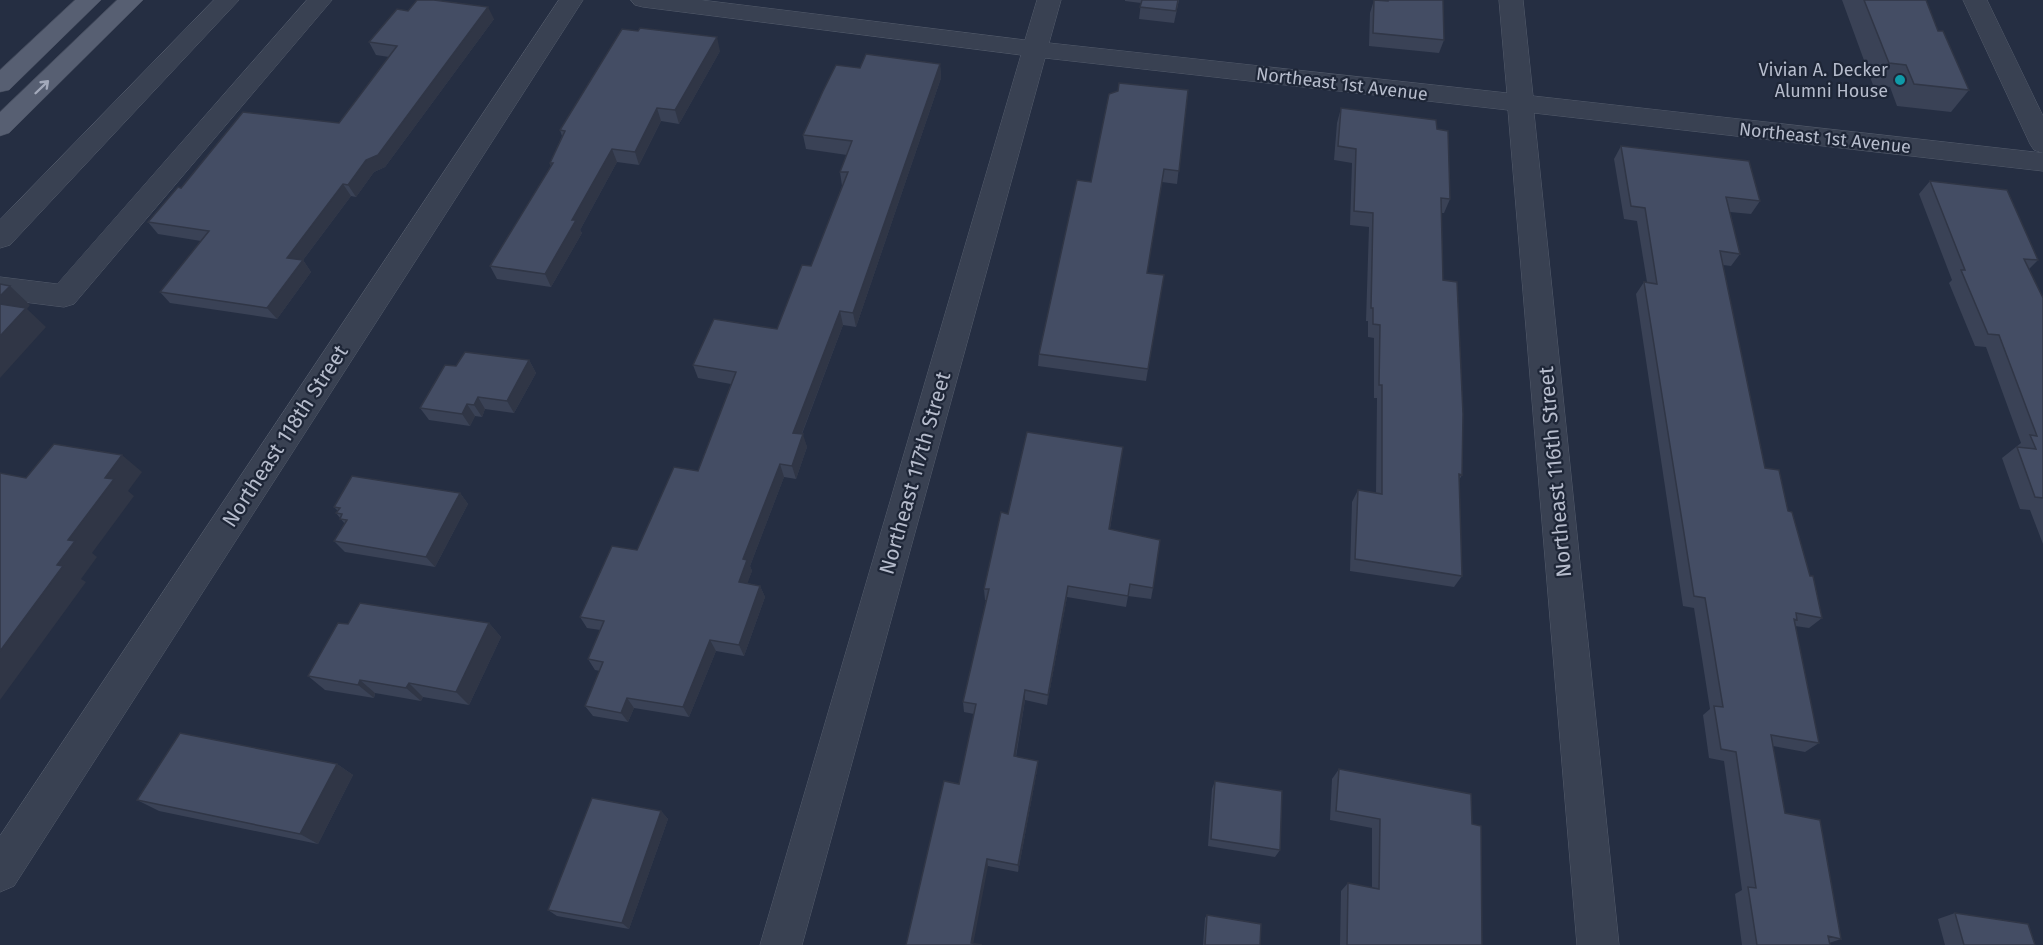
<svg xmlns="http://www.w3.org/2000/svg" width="2043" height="945" viewBox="0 0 2043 945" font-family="'Fira Sans',sans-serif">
	<rect width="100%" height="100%" fill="#252e42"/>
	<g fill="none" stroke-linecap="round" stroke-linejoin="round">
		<!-- minor casing -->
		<g stroke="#545c6c" stroke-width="1">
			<path id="minor" d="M214,0H239L10,245L0,248V220Z
				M307,0H332L74,304L64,307L0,299V277L57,284Z
				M559,0H583L14,886L0,892V836Z
				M631,0H701L1025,40L1037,0H1061L1049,43L1507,93L1499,0H1523L1533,96L2043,153L2034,150L2030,144L1963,0H1987L2043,116V171L1534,113L1619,945H1577L1508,110L1045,58L802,945H760L1021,55L643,7L635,5Z"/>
		</g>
		<!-- major casing -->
		<g stroke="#434a5b" stroke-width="1">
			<path id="major" d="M75,0H101L9,90L0,92V70Z
				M117,0H143L9,133L0,136V112Z"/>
		</g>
		<!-- minor -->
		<use href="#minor" fill="#394152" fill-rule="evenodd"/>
		<!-- major -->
		<use href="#major" fill="#575f72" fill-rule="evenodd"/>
	</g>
	<!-- wall -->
	<path fill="#3a4256" d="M1125,0H1179L1174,23L1139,19L1141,3L1125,1Z
		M1374,0H1443L1444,40L1439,53L1369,46L1370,13Z
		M1842,0H1926L1938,31L1969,90L1951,112L1897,106L1890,87L1873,85Z
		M408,11L494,19L385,167L374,172L356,197L351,196L303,260L311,272L277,319L170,303L160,292L201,241L158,234L148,222L181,188L339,123L389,57L376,55L369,42Z
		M720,51L679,124L661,121L639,165L617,162L580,230L582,233L551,287L497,279L490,266L551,167L550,163L562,136L560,130Z
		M940,64L941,78L856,327L843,325L802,434L807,447L796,479L784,477L750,566L752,571L747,583L760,586L765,597L744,656L716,651L689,717L634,708L628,722L593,716L585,706L600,671L595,670L588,659L600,630L587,628L580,617L637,550L698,471L731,384L698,378L693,365L777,329L811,266L842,186L840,172L847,155L806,149L803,135L860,68Z
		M1188,90L1177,184L1162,182L1147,273L1164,275L1146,381L1038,366L1039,354L1091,182Z
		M1341,108L1437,129L1450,199L1444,213H1441L1443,280L1462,475L1459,480L1462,576L1454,587L1350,571L1352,502L1358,490L1376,493L1377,398H1374V338L1368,337V321H1366L1369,227L1350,225L1352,163L1334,160L1337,123Z
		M1621,146L1760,201L1751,214L1730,212L1740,254L1731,266L1723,265L1765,468L1788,511L1810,576L1822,618L1809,628L1795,626L1819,743L1805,752L1773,746L1785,813L1841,939L1829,943L1830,945H1742L1735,894L1742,890L1724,761L1709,758L1703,715L1710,709L1694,608L1683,606L1636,294L1644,282H1647L1637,221L1624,219L1614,159Z
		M1930,181L2038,260L2029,269L2043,298V544L2030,510L2020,509L2002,458L2021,443L1986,347L1975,346L1949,283L1952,280L1919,194Z
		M529,360L536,373L514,413L485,409L482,417L475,416L470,426L429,420L420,408L456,366Z
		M1123,447L1110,529L1153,588L1151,599L1128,596L1126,607L1067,597L1047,705L1025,700L1016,757L1038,761L1037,770L1018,872L988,866L906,945L959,784L974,714L964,712L963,702L986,600H985L984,589L1008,514Z
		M460,493L468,504L435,567L345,552L334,541L345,524L336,513L338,511L334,507Z
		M489,623L501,637L469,705L423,697L421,701L375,693L374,698L325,690L308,676L348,624Z
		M337,764L353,775L318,844L159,811L137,800Z
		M1339,769L1472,824L1482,945H1340L1341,891L1348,883L1372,888V828L1330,820L1332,779Z
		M1215,781L1280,850L1275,857L1208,846L1212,789Z
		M661,811L668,819L629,929L557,916L548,910Z
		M1955,913L2035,945H1945L1938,919Z
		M1207,915L1260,945H1203L1205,918Z"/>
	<!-- shaded-wall -->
	<path fill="#303646" d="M488,7L494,19L385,167L374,172L356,197L348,185L366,160Z
		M717,37L720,51L679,124L675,110Z
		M940,64L941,78L856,327L853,313Z
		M657,108L661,121L639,165L635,152Z
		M612,149L617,162L580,230L582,233L551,287L545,274L572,220Z
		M343,184L351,196L303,260L311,272L277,319L267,308L287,258Z
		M10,286L30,305L27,309L46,327L0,378V296Z
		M840,311L843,325L797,446L793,433Z
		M529,360L536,373L514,413L507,401Z
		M478,397L485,409L482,417L474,405Z
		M467,404L475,416L470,426L462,414Z
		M803,434L807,447L796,479L792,466Z
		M122,455L142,472L128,491L134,496L92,553L97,557L81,579L86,582L0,700V651L57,565L68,540L105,478Z
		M780,464L784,477L750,566L752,571L744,593L739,582L743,559Z
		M460,493L468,504L435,567L426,557Z
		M760,586L765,597L744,656L739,645Z
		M1068,586L1067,597L1047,705L1048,695Z
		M489,623L501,637L469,705L456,692Z
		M710,640L716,651L689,717L683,707Z
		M360,680L375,693L374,698L358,685Z
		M409,683L423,697L421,701L406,688Z
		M1025,690V700L1014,766V756Z
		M627,698L634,708L628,722L621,713Z
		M1038,761L1037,770L1018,872V865Z
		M337,764L353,775L318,844L300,834Z
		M661,811L668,819L629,929L622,923Z
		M987,859L988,866L973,945L971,943Z"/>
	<!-- building -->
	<path fill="#444d64" stroke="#303646" stroke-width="1.5" d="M417,0H434L488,7L378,155L366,160L348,185L343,184L287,258L303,260L267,308L160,292L209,231L148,222L178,187L181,188L243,112L339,123L397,46L369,42L397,9L408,11Z
		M1142,0H1178L1176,11L1140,7Z
		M1374,0L1388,1V0H1443L1444,40L1373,33Z
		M1864,0H1926L1938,31H1943L1969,90L1914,84L1906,65L1889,63Z
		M640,28L717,37L675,110L657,108L635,152L612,149L572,220H576L545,274L490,266L553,163H550L565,131L560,130L622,29L638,31Z
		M866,54L940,64L853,313L840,311L793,433L803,434L792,466L780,464L743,559L747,560L739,582L760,586L739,645L710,640L683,707L627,698L621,713L585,706L603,662L588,659L604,621L580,617L612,546L637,550L674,467L698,471L736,372L693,365L714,319L777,329L802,265L811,266L848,172H840L852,141L803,135L823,91L836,65L860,68Z
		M1119,83L1188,90L1179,171L1164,169L1147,273L1164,275L1148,369L1039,354L1077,180L1091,182L1109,94L1118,91Z
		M1341,108L1436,120L1437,129L1448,131L1450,199L1441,198L1443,280L1457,282L1463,414L1462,475L1459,474L1462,576L1355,559L1358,490L1382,494V385H1379L1380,325L1373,324V308H1371L1373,213L1354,211L1356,149L1338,146Z
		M1621,146L1749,161L1760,201L1726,197L1740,254L1720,251L1765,468L1779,470L1788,511L1792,512L1810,576H1813L1822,618L1796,613L1797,620L1794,619L1819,743L1771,735L1785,813L1820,820L1841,939L1828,936L1830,945H1757L1748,887L1756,888L1736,752L1721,749L1714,706L1723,707L1705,598L1694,596L1644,282L1657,284L1645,208L1631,206Z
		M1930,181L2007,190L2038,260L2024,259L2043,298V498L2035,497L2017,447L2036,449L2030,435L2037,436L1999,335L1988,334L1961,270H1965Z
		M0,284L10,286L0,296Z
		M0,304L26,308L0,336Z
		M465,352L529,360L507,401L478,397L474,405L467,404L462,414L420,408L445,365L456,366Z
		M1027,432L1123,447L1109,529L1160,540L1153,588L1130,584L1128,596L1068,586L1048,695L1025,690L1014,756L1038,761L1018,865L987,859L971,943L982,945H906L944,781L959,784L976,704L963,702L989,589H984L1001,512L1008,514Z
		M54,444L122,455L105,478L114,479L68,540L75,541L57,565L63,566L0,651V473L26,478Z
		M352,476L460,493L426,557L334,541L347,520L340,519L342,514L336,513L340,508L334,507Z
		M360,603L489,623L456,692L409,683L406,688L360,680L358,685L308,676L338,623L348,624Z
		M180,733L337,764L300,834L137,800Z
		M1339,769L1471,794L1472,824L1481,826L1482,945H1347L1348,883L1379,889L1380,819L1336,811Z
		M1215,781L1282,791L1280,850L1211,839Z
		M592,798L661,811L622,923L548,910Z
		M1955,913L2028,924L2035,945H1964Z
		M1207,915L1261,924L1260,945H1205Z"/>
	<!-- one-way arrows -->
	<defs><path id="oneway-shaft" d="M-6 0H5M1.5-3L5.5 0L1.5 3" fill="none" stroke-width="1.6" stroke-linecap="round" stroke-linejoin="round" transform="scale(1.5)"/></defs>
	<use stroke="#a3a9ba" href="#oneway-shaft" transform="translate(42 87) rotate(-44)"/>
	<!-- markers -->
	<circle fill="#0f9aa8" stroke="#1e2637" stroke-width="2" cx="1900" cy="80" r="6"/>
	<g text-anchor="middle" stroke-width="4.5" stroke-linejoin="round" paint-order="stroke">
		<!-- far-poi labels -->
		<g font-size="18" fill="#b6bccc" stroke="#1e2637" text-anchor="end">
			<text x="1888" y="76">Vivian A. Decker<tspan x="1888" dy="21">Alumni House</tspan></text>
		</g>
		<!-- far-street labels -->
		<g font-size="18" fill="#b6bccc" stroke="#1e2637">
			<text transform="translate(1342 84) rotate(7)" y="6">Northeast 1st Avenue</text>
			<text transform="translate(1825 138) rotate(6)" y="6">Northeast 1st Avenue</text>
		</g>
		<!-- street labels -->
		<g font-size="21" fill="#b6bccc" stroke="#1e2637">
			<text transform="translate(285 436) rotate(-57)" y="7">Northeast 118th Street</text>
			<text transform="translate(1555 472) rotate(-95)" y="7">Northeast 116th Street</text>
			<text transform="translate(915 473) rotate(-74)" y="7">Northeast 117th Street</text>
		</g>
	</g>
</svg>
